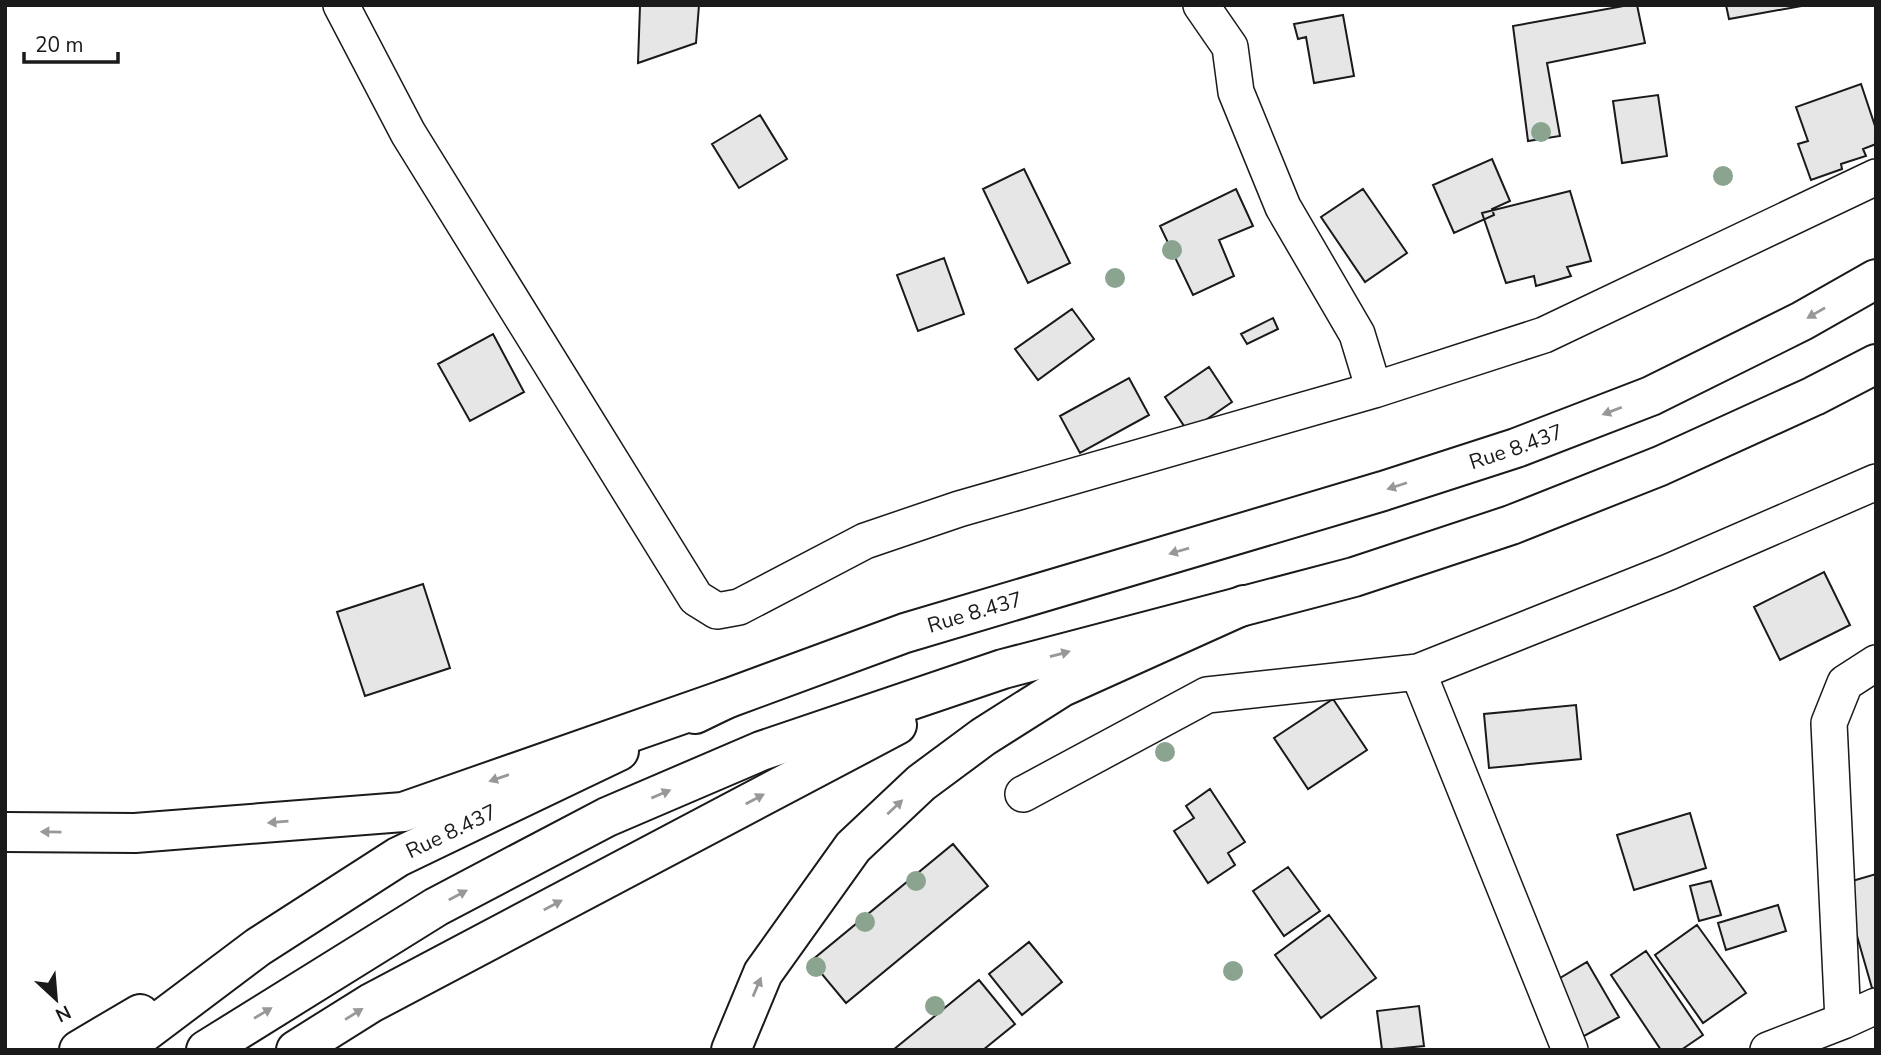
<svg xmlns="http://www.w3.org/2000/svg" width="1881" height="1055" viewBox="0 0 1881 1055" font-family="'Nunito Sans',sans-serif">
	<rect width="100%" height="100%" fill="#fff"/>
	<!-- building -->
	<path fill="#e6e6e6" stroke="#1a1a1a" stroke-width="2" d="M644,5H699L696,43L638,63L640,6Z
		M1629,5H1637L1645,43L1547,63L1560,136L1528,141L1513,26Z
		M1726,5H1807L1729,19Z
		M1343,15L1354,76L1314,83L1306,37L1298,39L1294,24Z
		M1861,84L1876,129V144L1863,149L1866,156L1841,164L1842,169L1811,180L1798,144L1808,141L1796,107Z
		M1658,95L1667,156L1622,163L1613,101Z
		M760,115L787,159L739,188L712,144Z
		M1492,159L1510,201L1492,209L1494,215L1454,233L1433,185Z
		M1024,169L1070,263L1028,283L983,189Z
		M1236,189L1253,226L1219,240L1234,276L1193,295L1160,226Z
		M1363,189L1407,253L1365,282L1321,217Z
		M1570,191L1591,261L1567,267L1571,276L1536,286L1534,276L1506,283L1482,213Z
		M944,258L964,314L918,331L897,275Z
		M1072,309L1094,339L1038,380L1015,349Z
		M1273,318L1278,329L1247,344L1241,334Z
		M493,334L524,392L470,421L438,364Z
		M1209,367L1232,402L1188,432L1165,397Z
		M1129,378L1149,415L1080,453L1060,416Z
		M1824,572L1850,625L1780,660L1754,607Z
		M423,584L450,668L365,696L337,612Z
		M1333,699L1367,750L1308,789L1274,738Z
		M1576,705L1581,759L1489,768L1484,714Z
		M1210,789L1245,842L1228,853L1235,865L1208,883L1174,831L1194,818L1186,806Z
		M1690,813L1706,868L1634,890L1617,835Z
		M953,844L988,886L846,1003L811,961Z
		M1288,867L1320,911L1284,936L1253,891Z
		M1876,874V994L1874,995L1842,884Z
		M1711,881L1721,915L1699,921L1690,886Z
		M1778,905L1786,931L1726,950L1718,923Z
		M1329,915L1376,978L1321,1018L1275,955Z
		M1697,925L1746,993L1703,1023L1655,955Z
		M1029,942L1062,982L1022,1015L989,974Z
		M1646,951L1703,1035L1681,1050H1661L1611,975Z
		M1587,962L1619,1017L1575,1041L1545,987Z
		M979,980L1015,1024L983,1050H893Z
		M1419,1006L1424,1046L1382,1050L1377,1011Z"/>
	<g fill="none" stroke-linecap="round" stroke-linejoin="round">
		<!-- minor casing -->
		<g stroke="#1a1a1a" stroke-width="38">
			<path id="minor" d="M341,5L408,133L696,598L717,611L739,607L865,541L959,509L1374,390L1544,335L1876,177
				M1201,5L1230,47L1236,92L1283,207L1357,334L1374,390
				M1418,672L1570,1050
				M1023,794L1207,695L1418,672L1669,572L1876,482
				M1843,1021L1829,723L1845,683L1876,663
				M1768,1050L1843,1021L1876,1006"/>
		</g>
		<!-- major casing -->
		<g stroke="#1a1a1a" stroke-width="42">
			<g id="major">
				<path id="s1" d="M695,714L726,699L905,633L1383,491L1516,448L1651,396L1802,321L1876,279"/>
				<path d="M79,1050L140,1014"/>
				<path id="s2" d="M121,1050L258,947L398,857L619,751"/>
				<path d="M206,1050L436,907L607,817L761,751L1003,669L1354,577L1511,525L1660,466L1814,396L1876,364"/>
				<path d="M296,1050L371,1003L897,725"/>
			</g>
		</g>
		<!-- highway casing -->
		<g stroke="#1a1a1a" stroke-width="42">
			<path id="highway" d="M5,832L135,833L403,812L726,699
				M731,1050L763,973L853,847L921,783L983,737L1062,687L1244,605"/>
		</g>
		<!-- minor -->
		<use href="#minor" stroke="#fff" stroke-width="35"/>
		<!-- major -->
		<use href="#major" stroke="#fff" stroke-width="38"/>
		<!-- highway -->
		<use href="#highway" stroke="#fff" stroke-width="38"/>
	</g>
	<!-- trees -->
	<g fill="#8aa48f">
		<circle cx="1541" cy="132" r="10"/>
		<circle cx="1723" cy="176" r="10"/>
		<circle cx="1172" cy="250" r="10"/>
		<circle cx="1115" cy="278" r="10"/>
		<circle cx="1165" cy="752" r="10"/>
		<circle cx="916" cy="881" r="10"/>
		<circle cx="865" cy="922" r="10"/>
		<circle cx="816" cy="967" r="10"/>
		<circle cx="1233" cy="971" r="10"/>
		<circle cx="935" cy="1006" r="10"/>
	</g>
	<!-- one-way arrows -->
	<defs><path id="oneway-solid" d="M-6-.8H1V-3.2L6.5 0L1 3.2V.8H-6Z" transform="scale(1.75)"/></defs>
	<g fill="#989898">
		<use href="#oneway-solid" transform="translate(1816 313) rotate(150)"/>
		<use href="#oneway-solid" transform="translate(1612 411) rotate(159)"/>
		<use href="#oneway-solid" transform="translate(1397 486) rotate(162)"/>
		<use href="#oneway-solid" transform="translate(1179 551) rotate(164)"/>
		<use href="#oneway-solid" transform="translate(1060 654) rotate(-15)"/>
		<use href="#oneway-solid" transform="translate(499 778) rotate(161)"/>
		<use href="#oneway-solid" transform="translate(661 794) rotate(-23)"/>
		<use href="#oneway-solid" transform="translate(755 799) rotate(-28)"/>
		<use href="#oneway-solid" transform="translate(895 807) rotate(-43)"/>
		<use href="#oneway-solid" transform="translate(278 822) rotate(175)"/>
		<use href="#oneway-solid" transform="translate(51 832) rotate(-179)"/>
		<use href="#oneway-solid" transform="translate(458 895) rotate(-28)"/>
		<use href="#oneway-solid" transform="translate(553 905) rotate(-28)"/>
		<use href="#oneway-solid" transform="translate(757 987) rotate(-67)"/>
		<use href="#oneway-solid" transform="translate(263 1013) rotate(-31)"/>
		<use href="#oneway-solid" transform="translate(354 1014) rotate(-32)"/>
	</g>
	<g text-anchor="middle" stroke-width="5" stroke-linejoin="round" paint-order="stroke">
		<!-- street labels -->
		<g font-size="21" fill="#1a1a1a" stroke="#fff">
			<text dy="7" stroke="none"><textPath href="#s1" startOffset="864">Rue 8.437</textPath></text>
			<text dy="7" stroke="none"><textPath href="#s1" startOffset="298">Rue 8.437</textPath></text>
			<text dy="7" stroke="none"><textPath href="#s2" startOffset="397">Rue 8.437</textPath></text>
		</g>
	</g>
	<!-- border -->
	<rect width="1881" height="1055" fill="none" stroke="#1a1a1a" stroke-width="14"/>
	<!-- north arrow -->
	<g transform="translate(56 999) rotate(154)" stroke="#ffffff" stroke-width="5" paint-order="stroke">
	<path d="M0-5L12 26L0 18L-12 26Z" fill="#1a1a1a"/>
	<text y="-10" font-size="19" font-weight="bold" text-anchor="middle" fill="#1a1a1a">N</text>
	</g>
	<!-- scale -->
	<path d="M24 52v10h94v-10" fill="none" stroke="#1a1a1a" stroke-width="3.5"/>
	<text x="35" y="52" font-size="21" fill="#1a1a1a" stroke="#ffffff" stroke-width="5" paint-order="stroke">20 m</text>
</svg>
